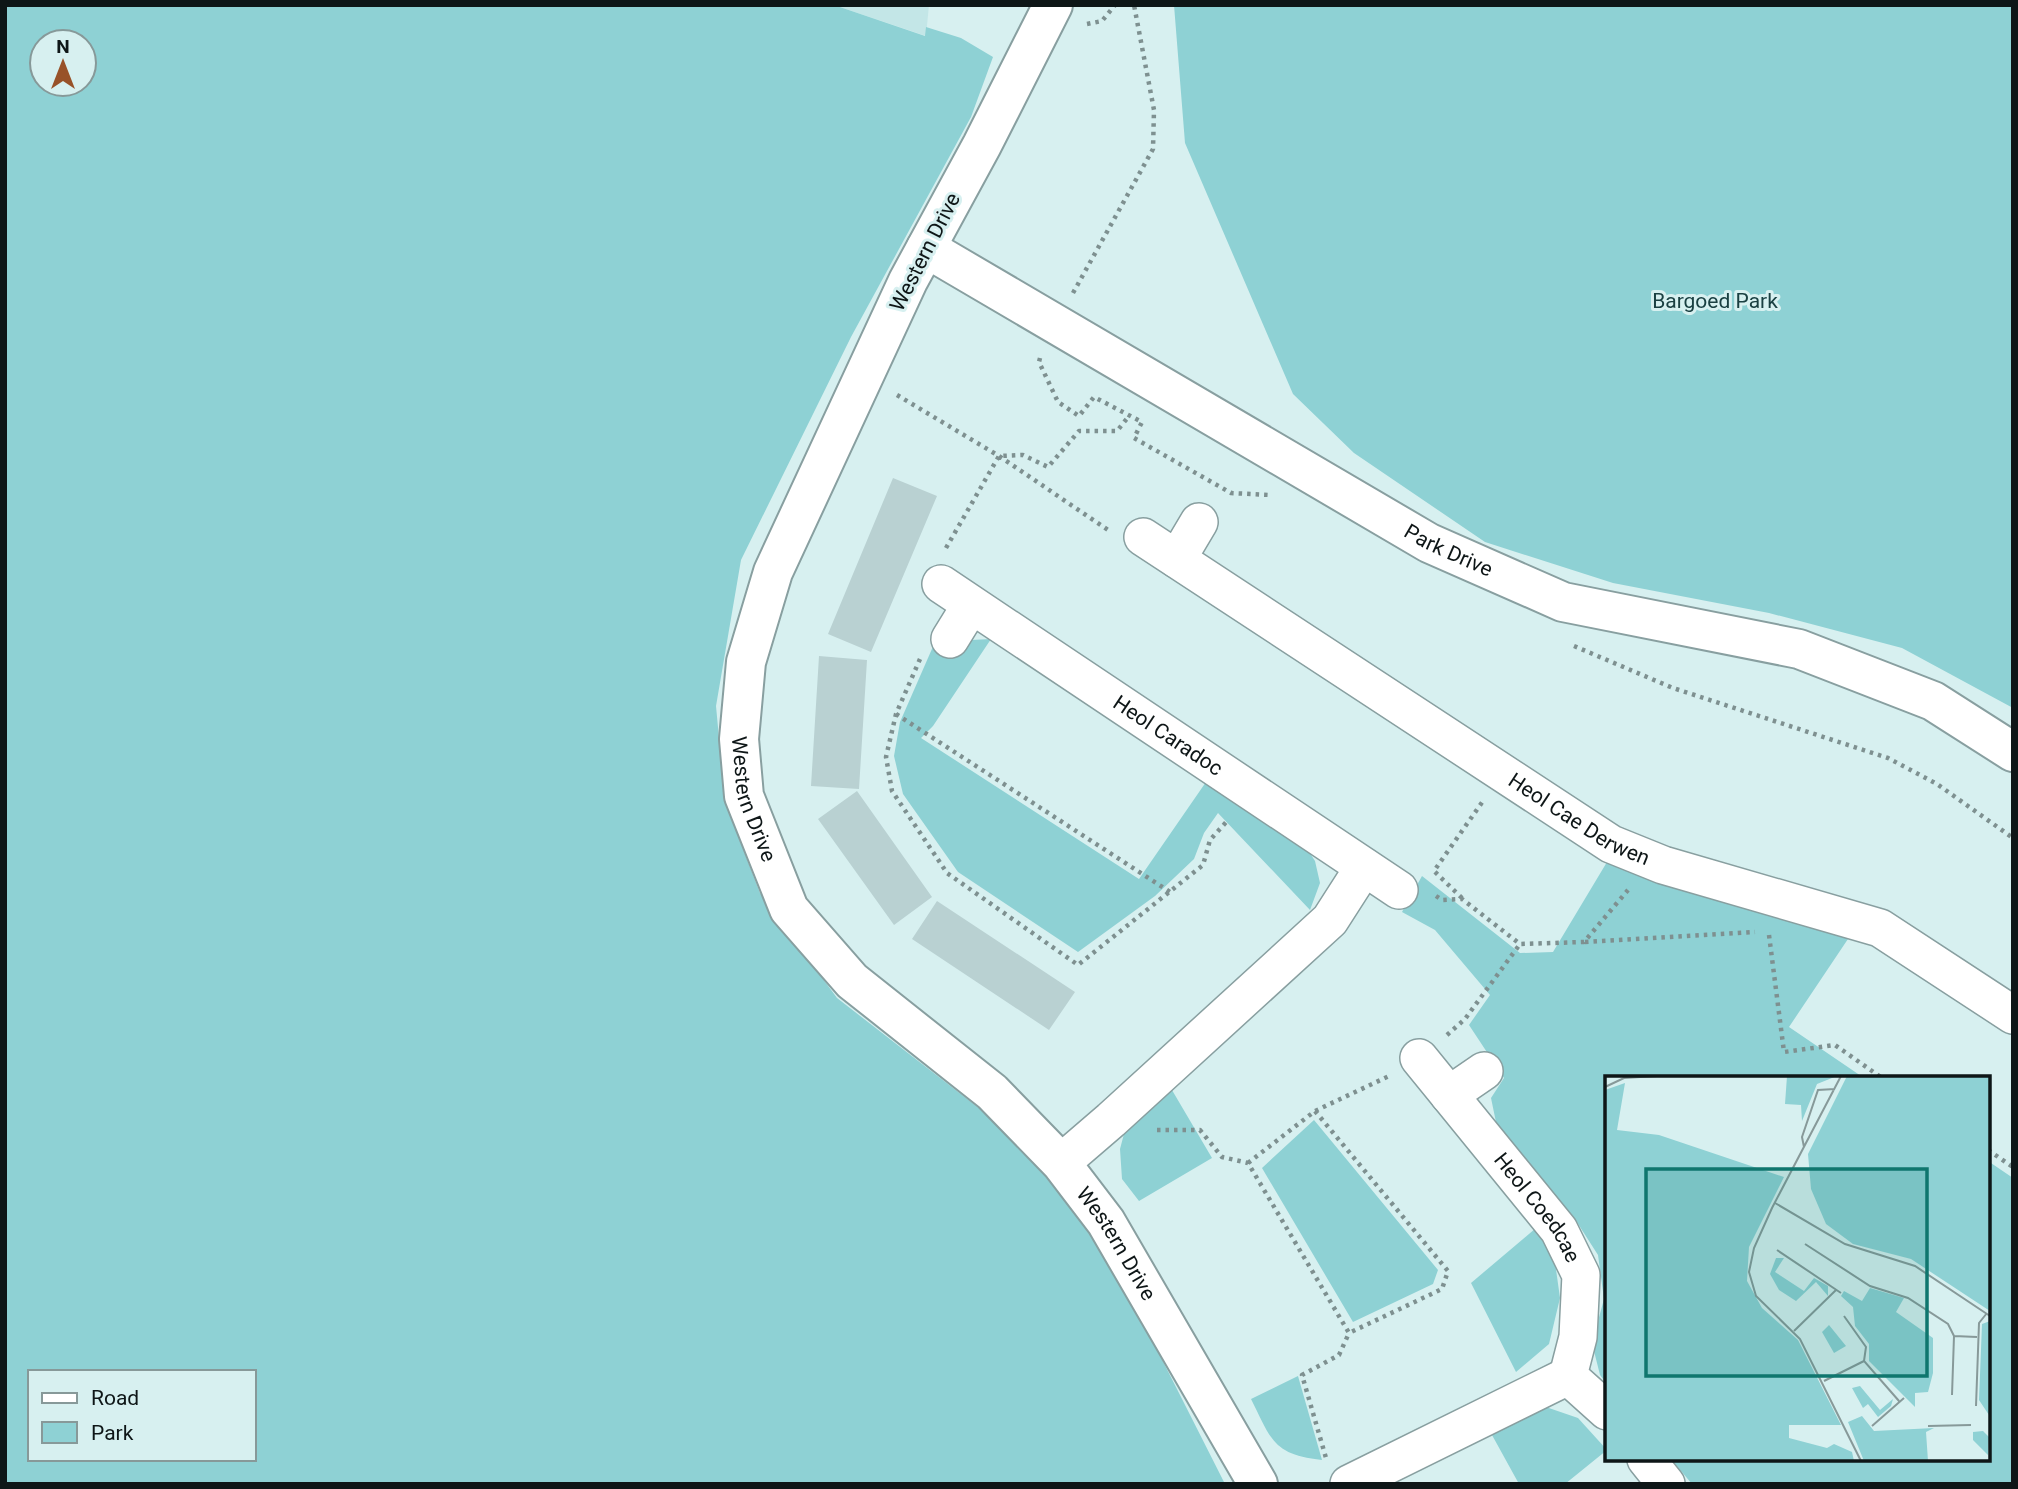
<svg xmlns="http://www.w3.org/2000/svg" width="2018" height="1489" viewBox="0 0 2018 1489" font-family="Roboto,sans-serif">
	<rect width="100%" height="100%" fill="#d7f0f0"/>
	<!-- built -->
	<path fill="#c3e6e7" d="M834,5H929L926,36Z"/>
	<!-- green -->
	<path fill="#8ed1d4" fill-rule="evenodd" d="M5,5H834L925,36L926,27L961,38L993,57L971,117L851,337L741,560L716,706L725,802L760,893L837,998L984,1112L1095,1227L1225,1484H5ZM42,42H84V84H42ZM30,1372H254V1459H30Z
		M1174,5H2013V708L1902,648L1769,613L1613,583L1485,542L1354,453L1293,394L1185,143Z
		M991,639L933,726L921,738L1139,879L1206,782L1304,844L1315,861L1320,883L1310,910L1218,813L1204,833L1194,859L1155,896L1078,952L958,872L903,794L894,756L900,722L935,642L953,651L971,640Z
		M1610,857L1854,930L1789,1027L1864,1078H1607V1384L1600,1375L1592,1343L1604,1299L1598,1255L1573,1216L1497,1127L1491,1098L1504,1078L1469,1025L1490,995L1435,930L1402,912L1422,876L1520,953L1553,952Z
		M1169,1085L1212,1158L1139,1201L1122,1179L1120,1149L1129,1115Z
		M1314,1120L1438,1270L1433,1284L1353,1322L1262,1168Z
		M1988,1161L2013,1178V1484H1692L1671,1459H1988Z
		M1536,1228L1554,1255L1560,1298L1549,1344L1516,1372L1471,1283Z
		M1298,1376L1322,1460C1273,1455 1271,1439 1251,1399Z
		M1543,1406L1578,1418L1607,1450L1565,1484H1519L1492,1435Z"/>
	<!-- building -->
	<path fill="#b9d1d2" d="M893,478L937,496L871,652L828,634Z
		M819,656L867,660L859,789L811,786Z
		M857,791L932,897L894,925L818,819Z
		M937,901L1075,992L1049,1030L912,939Z"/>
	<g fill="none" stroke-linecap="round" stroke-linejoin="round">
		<!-- street casing -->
		<g stroke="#889fa0" stroke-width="40">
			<g id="street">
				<path id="s1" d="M1143,537L1611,844L1663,865L1880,928L2013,1015"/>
				<path d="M1177,559L1199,522"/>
				<path id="s2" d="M941,584L1399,890"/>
				<path d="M950,639L971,605"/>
				<path id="s3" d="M1419,1058L1559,1230L1581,1275L1578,1337L1568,1376L1607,1411"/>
				<path d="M1449,1095L1484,1071"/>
				<path d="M1061,1163L1111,1120L1330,920L1364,867"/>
				<path d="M1646,1459L1666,1484"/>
				<path d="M1349,1484L1568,1376"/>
			</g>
		</g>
		<!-- secondary casing -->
		<g stroke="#889fa0" stroke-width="42">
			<g id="secondary">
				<path id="s4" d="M1053,5L982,145L908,281L773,572L746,662L739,739L744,796L789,909L852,981L992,1092L1061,1163L1106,1222L1258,1484"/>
				<path id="s5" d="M926,248L1429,543L1563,602L1799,649L1933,701L2013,752"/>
			</g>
		</g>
		<!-- path -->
		<path stroke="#7e9090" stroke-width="4.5" stroke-dasharray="3.5 5" stroke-linecap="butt" d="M1087,24L1102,21L1115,5
			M1073,293L1153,149L1154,110L1134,5
			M1040,358L1039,362L1058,402L1079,416L1094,397L1142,422L1134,438L1231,493L1270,495
			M897,395L999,456L1108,530
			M946,548L999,456L1023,455L1048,467L1079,431H1117L1129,416
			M1574,646L1673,688L1888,758L1937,784L2013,838
			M920,659L896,714L886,757L892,791L947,873L1078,965L1203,865L1210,840L1228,820
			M896,714L1170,892
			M1436,896L1442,900L1462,899L1520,944L1584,942L1628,890
			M1462,898L1434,871L1483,801
			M1769,935L1784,1052L1835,1045L1882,1078
			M1585,942L1755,932
			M1447,1035L1465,1019L1520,944
			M1315,1111L1448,1271L1442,1289L1349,1333
			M1157,1130H1200L1222,1157L1248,1163L1349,1333L1339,1355L1302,1375L1326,1458
			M1988,1150L2013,1167
			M1248,1163L1315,1111L1389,1076"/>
		<!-- street -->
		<use href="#street" stroke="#fff" stroke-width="37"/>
		<!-- secondary -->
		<use href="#secondary" stroke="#fff" stroke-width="38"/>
	</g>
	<g text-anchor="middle" stroke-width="6" stroke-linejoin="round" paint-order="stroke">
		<!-- street labels -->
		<g font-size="21" fill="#0e1617" stroke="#d7f0f0">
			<text transform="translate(925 252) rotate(-63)" y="7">Western Drive</text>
			<text dy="7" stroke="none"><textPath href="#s5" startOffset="604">Park Drive</textPath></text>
			<text dy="7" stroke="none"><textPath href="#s2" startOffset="273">Heol Caradoc</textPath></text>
			<text dy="7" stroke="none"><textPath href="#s4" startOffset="866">Western Drive</textPath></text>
			<text dy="7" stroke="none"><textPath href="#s1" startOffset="520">Heol Cae Derwen</textPath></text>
			<text dy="7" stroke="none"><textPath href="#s3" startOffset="191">Heol Coedcae</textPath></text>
			<text dy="7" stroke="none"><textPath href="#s4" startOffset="1454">Western Drive</textPath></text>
		</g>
		<!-- park labels -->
		<g font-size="21" fill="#1a4042" stroke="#d7f0f0">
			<text x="1715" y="308">Bargoed Park</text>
		</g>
	</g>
	<!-- overview -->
	<g transform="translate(1605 1076)">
		<rect width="385" height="385" fill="#d7f0f0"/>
		<path d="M182,0H232L212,8L197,45L196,29L180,28ZM242,0H385V235L306,183L248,168L221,148L206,113L203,78ZM20,7L12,54L54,59L179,101L144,171L142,205L157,232L193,264L236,349H184V362L222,372L229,368L247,376L249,385H0V14ZM171,182H179L170,196L199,215L209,202L223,210V220L211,206L191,225L174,214L165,198ZM265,212L299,222L291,236L328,262V297L323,316L310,317V331L264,285V268L250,250L248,231L236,220L239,215L257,225ZM385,245V350H384V339L374,324L377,248ZM224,249L241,270L229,277L217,256ZM255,310L275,334L288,323L286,330L273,341L263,328L258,332L247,312ZM257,340L269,355L329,352L321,356L323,385H259L243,346ZM378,355L384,361L383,379L368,364V356Z" fill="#8ed1d4"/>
		<path fill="none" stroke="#879999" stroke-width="2" d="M236,0L167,132L149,172L144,196L151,220L195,263L256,385M0,11L19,2L52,0M199,71L197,61L213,14L230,13M170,127L240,168L310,190L385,240M200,168L265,210L303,222L343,248L349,260L347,319M172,174L236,217M239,240L261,271L259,285L294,325M189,255L231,214M349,260L372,261M219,305L259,285M371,330L374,247L382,237M267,350L299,322M323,350L366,349"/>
		<path fill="#0f766e" fill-opacity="0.15" stroke="#0f766e" stroke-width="3.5" d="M41,93H322V300H41Z"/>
		<rect width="385" height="385" fill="none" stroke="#0e1617" stroke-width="3.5"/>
	</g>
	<!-- border -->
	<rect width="2018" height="1489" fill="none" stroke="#0e1617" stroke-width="14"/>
	<!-- legend -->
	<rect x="28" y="1370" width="228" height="91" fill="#d7f0f0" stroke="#879999" stroke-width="2"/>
	<rect x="42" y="1393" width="35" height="10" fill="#ffffff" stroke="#879999" stroke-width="2"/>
	<text x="91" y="1405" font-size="21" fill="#0e1617">Road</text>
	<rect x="42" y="1422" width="35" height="21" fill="#8ed1d4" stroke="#879999" stroke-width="2"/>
	<text x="91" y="1440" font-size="21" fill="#0e1617">Park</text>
	<!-- north arrow -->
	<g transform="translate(63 63)"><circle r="33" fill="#d7f0f0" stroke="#879999" stroke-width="2"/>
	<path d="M0-5L12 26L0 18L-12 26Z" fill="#985229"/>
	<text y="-10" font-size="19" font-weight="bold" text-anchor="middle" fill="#0e1617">N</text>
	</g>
</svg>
